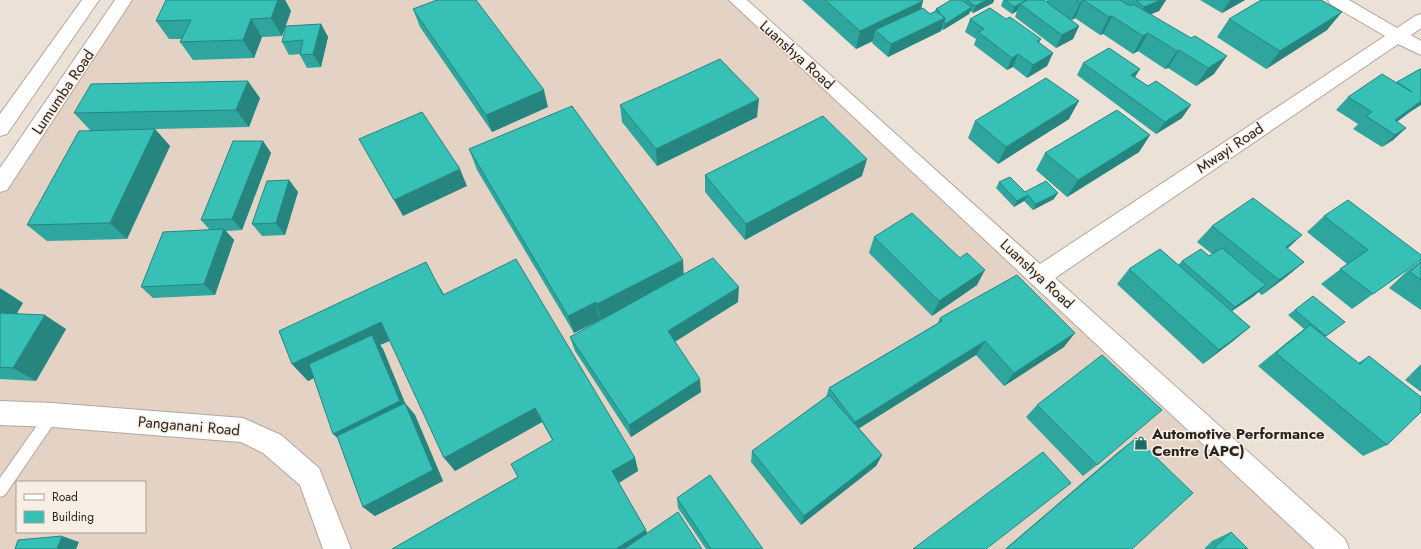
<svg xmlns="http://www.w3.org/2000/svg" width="1421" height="549" viewBox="0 0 1421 549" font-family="Jost,sans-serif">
	<rect width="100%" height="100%" fill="#ece1d7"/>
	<!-- built -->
	<path fill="#e4d3c4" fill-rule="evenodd" d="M123,0H743L1339,549H0V178ZM17,482H145V532H17Z"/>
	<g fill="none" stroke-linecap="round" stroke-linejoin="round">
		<!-- service casing -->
		<g stroke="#b2a79e" stroke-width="2">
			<path id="service" d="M52,409L57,411L59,415L57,419L5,495L0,497V478L47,411Z"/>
		</g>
		<!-- minor casing -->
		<g stroke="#b2a79e" stroke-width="2">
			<path id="minor" d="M729,0H747L1040,264L1385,36L1330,4L1328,0H1349L1397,28L1415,16L1421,14V28L1411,35L1421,41V55L1398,44L1055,278L1345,539L1349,549H1315Z
				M0,401L52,403L243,418L281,435L319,468L351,549H323L300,485L263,453L241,442L52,427L0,425Z"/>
		</g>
		<!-- primary casing -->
		<g stroke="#b2a79e" stroke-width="2">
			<path id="primary" d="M82,0H99L7,134L0,136V114Z
				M115,0H132L7,190L0,192V168Z"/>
		</g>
		<!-- service -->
		<use href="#service" fill="#fff" fill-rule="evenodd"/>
		<!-- minor -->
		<use href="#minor" fill="#fff" fill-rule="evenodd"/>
		<!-- primary -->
		<use href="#primary" fill="#fff" fill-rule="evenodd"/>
	</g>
	<!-- wall -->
	<path fill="#2ea59d" d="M166,0H285L291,11L282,36L262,37L254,58L193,60L180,42L182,39H169L156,21Z
		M802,0H922L923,1L921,9L930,14L935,11L936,9L951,0H994L993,3L973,13L970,11L969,14L943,30L942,29L941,31L888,57L872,43L873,41L856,49Z
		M1003,0H1044L1046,2L1047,0H1166L1159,11L1150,14L1214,74L1196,86L1168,68L1165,69L1138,51L1133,54L1103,34L1100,35L1075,18L1071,20L1079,26L1073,39L1056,48L1015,17L1017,11L1012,14L1001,6Z
		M1200,0H1245L1222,13Z
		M413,9L548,107L492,132L420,27Z
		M970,19H1006L1041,39L1039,43L1053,53L1047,66L1027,78L1013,67L1007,70L974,45L976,39L965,32Z
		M1229,19L1327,30L1266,69L1217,37Z
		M321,24L328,37L321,67L307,68L300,55V54L289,55L282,42Z
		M1083,63L1135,77L1148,86L1182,118L1156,134L1077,75Z
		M1420,69L1410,112L1397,122L1406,128L1393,140L1382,147L1353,129L1358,124L1336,110L1348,97L1396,83Z
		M260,98L249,127L155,129L170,146L127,239L47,241L27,225L90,130L74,113Z
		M620,105L757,117L657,166L622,122Z
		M1069,119L998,164L968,138L975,121Z
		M1150,135L1139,152L1067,197L1036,170L1045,153Z
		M263,141L271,153L242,230L226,231L234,240L215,295L153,298L141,287L209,229L201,220Z
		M469,149L684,274L738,302L675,341L701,392L631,437L575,351L570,337L600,320L574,333L477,170Z
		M705,175L862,176L745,240L705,192Z
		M289,180L298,192L285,235L262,236L252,224Z
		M999,182L1025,192L1054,199L1033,210L1024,201L1014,207L996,188Z
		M1324,216L1421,260L1352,309L1321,284L1347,264L1307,232Z
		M1212,226L1288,249L1304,262L1286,277L1262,295L1258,292L1254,296L1232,311L1250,327L1233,341L1203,364L1117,284L1129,269L1178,265L1182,261L1209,256L1212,254L1197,242Z
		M874,237L960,258L977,285L932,316L869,253Z
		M1421,261V310L1389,288L1407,271Z
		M436,281L444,294L635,458L638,471L619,483L646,530L647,533L702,549H392L518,477L552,440L542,422L455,471L390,341L380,345L383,349L405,403L415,415L443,481L375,516L363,507L338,438L314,378L308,381L292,364Z
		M0,288L23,303L17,313L66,329L36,381L0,379Z
		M1313,296L1345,322L1325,337L1358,363L1369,356L1387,445L1363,456L1258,366L1291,339L1304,329L1288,315Z
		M940,318L1064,347L1004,386L976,355L859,428L882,455L876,466L801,525L751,462L752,451L826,397L829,388L938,323Z
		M1421,364V392L1405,380Z
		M1037,405L1097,465L1083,476L1026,417Z
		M1136,438L1132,549H1005L1118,452Z
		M677,498L763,549H706L678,508Z
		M1231,532L1248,549H1204L1212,541Z"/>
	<!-- shaded-wall -->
	<path fill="#26867f" d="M278,0H285L291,11L282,36L271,18Z
		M987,0H994L993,3L973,13L975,6Z
		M1083,0L1075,18L1071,21L1080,3Z
		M1161,0H1166L1159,11L1137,20L1144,7Z
		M1230,0H1245L1222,13Z
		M923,1L918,19L875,30L873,41L856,49L860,31Z
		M1020,4L1017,11L1012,14L1014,7Z
		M972,7L969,14L943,30L945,24Z
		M1342,12L1327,30L1266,69L1280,51Z
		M1112,16L1103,34L1100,35L1109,17Z
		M945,18L941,31L888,57L891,44Z
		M251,19L262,37L254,58L243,40Z
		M321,24L328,37L321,67L313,54Z
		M1079,26L1073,39L1056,48L1062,35Z
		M1148,33L1138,51L1133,54L1143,36Z
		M1179,50L1168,68L1165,69L1177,51Z
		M1053,53L1047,66L1027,78L1033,65Z
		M1018,54L1013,67L1007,70L1012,58Z
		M1227,56L1214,74L1196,86L1208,68Z
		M1140,69L1132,82L1131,75Z
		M248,81L260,98L249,127L236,110Z
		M544,90L548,107L492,132L486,115Z
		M759,99L757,117L657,166L656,149Z
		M1079,101L1069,119L998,164L1006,147Z
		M1421,101V105L1410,112L1386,129L1395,120Z
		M1191,105L1182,118L1156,134L1165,122Z
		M1406,128L1393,140L1382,147L1395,135Z
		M155,129L170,146L127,239L110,223Z
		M1150,135L1139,152L1067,197L1078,180Z
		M263,141L271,153L242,230L232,219Z
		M867,159L862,176L745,240L746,224Z
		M460,169L467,186L403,216L394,200Z
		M289,180L298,192L285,235L276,223Z
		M1058,193L1054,199L1033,210L1036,204Z
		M1028,195L1024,201L1014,207L1017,201Z
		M224,229L234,240L215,295L204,284Z
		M1302,235L1285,251L1286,247Z
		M683,260L684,278L601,321L597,304Z
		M1304,262L1286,277L1262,295L1279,280Z
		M985,270L977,285L932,316L939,301Z
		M1266,285L1254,296L1223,317L1235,307Z
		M739,287L738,302L670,345L668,331Z
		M1,289L23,303L9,326L0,320V291Z
		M596,302L600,320L574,333L568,316Z
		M45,315L66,329L36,381L13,368Z
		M381,322L393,339L380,345L383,349L405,403L415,415L443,481L375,516L363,507L346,446L333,434L377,347L308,381L292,364Z
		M1250,327L1233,341L1203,364L1219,350Z
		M1075,333L1064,347L1004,386L1014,373Z
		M985,341L976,355L850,434L855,422Z
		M700,379L701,392L631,437L629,425Z
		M535,408L542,422L455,471L444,458Z
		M882,455L876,466L801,525L804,516Z
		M635,458L638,471L616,484L612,471Z
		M646,530L649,541L636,549H616Z
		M62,536L79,542L76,549H57Z"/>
	<!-- building -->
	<path fill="#36c0b6" stroke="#26867f" d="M166,0H278L271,18L251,19L243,40L180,42L191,20L156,21Z
		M437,0H476L544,90L486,115L413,9Z
		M825,0H922L923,1L860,31Z
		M951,0H961L972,7L945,24L944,23L945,18L939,13L940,12L936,9Z
		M967,0H987L975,6Z
		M1005,0H1027L1014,7Z
		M1027,0H1044L1079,26L1062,35L1020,4Z
		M1076,0H1120L1130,6L1133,4L1191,38L1195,36L1227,56L1208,68L1179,50L1177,51L1148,33L1143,36L1112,16L1109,17L1083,0L1080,3Z
		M1136,0H1161L1144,7Z
		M1261,0H1321L1342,12L1280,51L1229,19Z
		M923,8L930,14L936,11L945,18L891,44L875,30Z
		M990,8L1006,19L1010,17L1041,39L1037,41L1053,53L1033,65L1018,54L1012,58L978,32L984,29L970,19Z
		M321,24L313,54L300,55L303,40L282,42L286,26Z
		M1109,48L1140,69L1131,75L1148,86L1156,81L1191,105L1165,122L1083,63Z
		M720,59L759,99L656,149L620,105Z
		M1420,69H1421V101L1395,120L1406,128L1395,135L1366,116L1372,112L1348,97L1382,74L1412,92L1397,82Z
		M1046,78L1079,101L1006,147L975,121Z
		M248,81L236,110L74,113L91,84Z
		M572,106L683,260L597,304L596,302L568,316L469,149Z
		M1117,110L1150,135L1078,180L1045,153Z
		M422,112L460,169L394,200L359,139Z
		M823,116L867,159L746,224L705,175Z
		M155,129L110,223L27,225L79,131Z
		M233,141H263L232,219L201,220Z
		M1010,177L1025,192L1046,181L1058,193L1036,204L1028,195L1017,201L999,182Z
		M289,180L276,223L252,224L267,181Z
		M1253,198L1302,235L1286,247L1304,262L1279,280L1212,226Z
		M1348,200L1421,255V260L1373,294L1340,269L1368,250L1324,216Z
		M912,213L960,258L967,253L985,270L939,301L874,237Z
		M224,229L204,284L141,287L163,232Z
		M1222,248L1266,285L1235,307L1182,261L1201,249L1209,256Z
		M1160,249L1250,327L1219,350L1129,269Z
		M713,258L739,287L668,331L700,379L629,425L570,337Z
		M516,259L635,458L612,471L646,530L616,549H392L518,477L511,464L553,440L535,408L444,458L381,322L292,364L279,331L426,262L443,295Z
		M1421,262V280L1410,272Z
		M1017,275L1075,333L1014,373L985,341L855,422L829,388L942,321L940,318Z
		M1313,296L1345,322L1326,336L1295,310Z
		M0,313L45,315L13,368L0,367Z
		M1310,325L1360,364L1369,356L1421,397V412L1387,445L1276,353Z
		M372,335L400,401L333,434L309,364Z
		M1102,355L1162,410L1097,465L1037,405Z
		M829,395L882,455L804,516L752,451Z
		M405,403L433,470L363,507L337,436Z
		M1136,438L1193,493L1132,549H1006Z
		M1043,452L1071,483L986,549H913Z
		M710,475L763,549H711L677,498Z
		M678,512L702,549H624Z
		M1231,532L1248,549H1213Z
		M62,536L57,549H15L18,540Z"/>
	<!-- icons -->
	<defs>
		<g id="shop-bare" transform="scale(1.08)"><path d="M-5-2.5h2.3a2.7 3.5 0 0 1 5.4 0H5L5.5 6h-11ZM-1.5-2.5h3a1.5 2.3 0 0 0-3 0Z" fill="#206b65" stroke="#f9eee4" stroke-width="2.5" paint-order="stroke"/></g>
	</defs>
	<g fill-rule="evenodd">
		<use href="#shop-bare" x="1141" y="443"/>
	</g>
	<g text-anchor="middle" stroke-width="3" stroke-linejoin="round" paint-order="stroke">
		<!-- street labels -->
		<g font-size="15" fill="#282420" stroke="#f9eee4">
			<text transform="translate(797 55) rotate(42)" y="5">Luanshya Road</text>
			<text transform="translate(63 92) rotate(-56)" y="5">Lumumba Road</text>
			<text transform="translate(1230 148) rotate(-34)" y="5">Mwayi Road</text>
			<text transform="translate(1037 274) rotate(43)" y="5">Luanshya Road</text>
			<text transform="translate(189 426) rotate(5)" y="5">Panganani Road</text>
		</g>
		<!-- poi labels -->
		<g font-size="15" font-weight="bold" fill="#282420" stroke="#f9eee4" text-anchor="start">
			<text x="1152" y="439">Automotive Performance<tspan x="1152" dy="17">Centre (APC)</tspan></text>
		</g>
	</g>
	<!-- legend -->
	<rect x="16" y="481" width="130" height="52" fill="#f9eee4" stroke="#a59d96"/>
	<rect x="24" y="494" width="20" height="6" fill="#ffffff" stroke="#a59d96"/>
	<text x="52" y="501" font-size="12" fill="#282420">Road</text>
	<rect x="24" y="511" width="20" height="12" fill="#36c0b6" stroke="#a59d96"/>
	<text x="52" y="521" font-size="12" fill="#282420">Building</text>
</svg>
